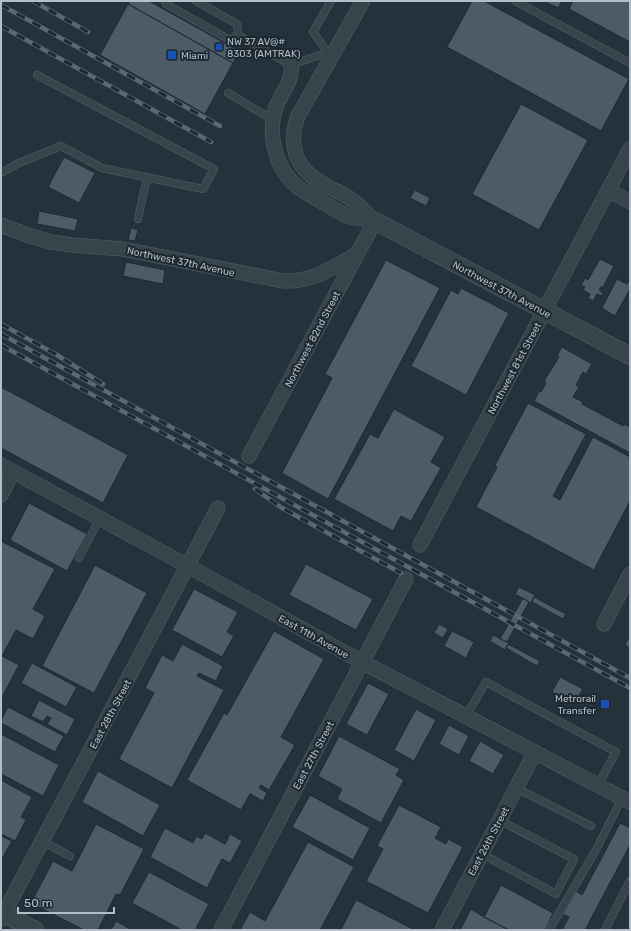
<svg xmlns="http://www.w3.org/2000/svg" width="631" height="931" viewBox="0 0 631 931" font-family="Rubik,sans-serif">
	<rect width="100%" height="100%" fill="#24323c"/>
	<!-- building -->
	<path fill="#4c5c67" stroke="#1f2a33" d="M130,1H149L239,51L233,63L128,4Z
		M472,1H484L629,79L601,131L447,47Z
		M544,1H562L558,8Z
		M573,1H630V42L569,9Z
		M128,4L233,63L205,114L100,55Z
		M521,104L588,140L539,230L472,194Z
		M64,157L95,173L79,203L48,187Z
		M415,190L430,198L426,206L410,198Z
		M39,211L78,219L75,231L37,224Z
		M131,228L138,230L135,241L128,240Z
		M600,259L614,266L603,287H601L599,290L603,293L602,296L597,294L593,301L588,298L590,294L583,290L585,287L581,285L585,278L588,280Z
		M386,260L440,288L328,499L282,473L332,378L325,374Z
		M126,262L165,270L163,284L123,276Z
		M617,279L627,284L630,279V292L629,291L615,316L602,308Z
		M461,288L509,313L466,395L411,366L451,290L458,294Z
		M562,347L592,364L586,374L583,372L576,385L579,387L573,397L583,402L582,404L623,426L624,424L630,427V453L534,401L539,391L541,392L546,383L544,381L559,357L557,356Z
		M1,387L128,455L103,503L1,448Z
		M528,403L586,434L553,496L560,500L593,437L630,457V501L594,570L476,507L497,467L495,465Z
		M394,409L445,437L431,462L441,468L411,521L401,516L393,531L334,499L370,434L378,438Z
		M29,503L87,534L67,571L10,540Z
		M1,541L55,569L33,609L45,616L33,639L16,630L2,656L19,665L1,699Z
		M306,564L373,599L356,630L289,595Z
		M95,565L147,593L94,693L42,666Z
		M519,587L535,595L531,603L515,594Z
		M194,589L238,612L227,632L234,636L222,657L172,630Z
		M534,597L566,614L563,619L532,602Z
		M523,598L529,602L507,642L500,639Z
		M439,624L448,629L443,638L434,633Z
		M274,631L324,659L281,737L295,745L269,790L261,785L259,788L267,793L263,801L250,794L241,810L187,780L224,713L227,715Z
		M452,631L474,642L466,658L444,646Z
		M493,635L509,643L505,650L490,641Z
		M630,636V648L625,645Z
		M182,644L223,666L216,681L199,673L197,676L224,690L172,788L119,759L154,693L145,688L162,655L173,661Z
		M508,644L540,661L537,666L506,648Z
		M32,663L77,687L66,707L21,683Z
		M560,677L583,689L574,704L552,692Z
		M368,683L389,694L367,735L346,724Z
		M39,700L75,719L67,735L47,724L51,718L47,716L43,722L31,716Z
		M8,707L64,736L55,752L1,723V720Z
		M416,709L436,720L414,761L394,750Z
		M449,725L469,736L459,755L439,744Z
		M1,734L59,765L43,796L1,774Z
		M339,736L400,769L396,775L404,780L381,823L337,799L342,789L318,776Z
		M480,741L504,755L493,774L469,761Z
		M98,771L160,805L143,836L82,802Z
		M1,780L32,797L21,817L26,820L15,841L1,834Z
		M310,795L370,828L353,860L292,827Z
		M399,805L441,827L435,838L446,844L448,839L463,847L428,913L366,881L383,849L377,846Z
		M620,823L630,828V845L585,930H562L569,917L563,914L576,891L582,895Z
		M96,824L144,849L120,895L116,894L98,930H84L31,903L53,861L72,871Z
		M165,828L193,843L196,836L202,839L205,833L225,844L230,834L242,841L230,863L222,859L207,888L150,857Z
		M1,836L12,841L1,861Z
		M308,842L354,867L320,930H240L250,912L265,921Z
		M149,872L209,904L195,930H182L132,903Z
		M501,885L553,913L545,930H509L484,917Z
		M356,900L415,930H341Z
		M471,909L484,917L509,930H460Z
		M116,921L132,930H111Z"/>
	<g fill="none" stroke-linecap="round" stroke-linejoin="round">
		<!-- service casing -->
		<g stroke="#56616a" stroke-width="8">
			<path id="service" d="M165,1L166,4L230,40L238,35
				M196,1L237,24L238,35
				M515,1L630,63
				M238,35L291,65L320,55L331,57
				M331,57L313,32L331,1
				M228,93L273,120
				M1,173L19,163L61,146L102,168L203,189L214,169L37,75
				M138,219L147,177
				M79,558L100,518
				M466,716L486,682L616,752L598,785
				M516,788L591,826
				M42,841L70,856
				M482,854L556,894L574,859L499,820
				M549,930L596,850L622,798
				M605,930L630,881"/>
		</g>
		<!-- minor casing -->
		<g stroke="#56616a" stroke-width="15">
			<path id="minor" d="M363,1L298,116C288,144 295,167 320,182C331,189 345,194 355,202C362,208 368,215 375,221
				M291,65C294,81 279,95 275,110C268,134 275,164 292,182C302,192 314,197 326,204C333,208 340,213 347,216C356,219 366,220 374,221
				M608,190L630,202
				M1,225L30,236L51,242L72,245L123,249L283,281C313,282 332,268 357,254
				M249,456L375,221
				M1,465L188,566L362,662L630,802
				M1,495L13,472
				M420,545L630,149
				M604,624L630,574
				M1,919L218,508
				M221,930L406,579
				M442,930L535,752"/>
		</g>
		<!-- tertiary casing -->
		<g stroke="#56616a" stroke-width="18">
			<path id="tertiary" d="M375,221L630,356
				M1,912L35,930"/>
		</g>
		<!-- service -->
		<use href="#service" stroke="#38444c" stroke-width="7"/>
		<!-- minor -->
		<use href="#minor" stroke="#38444c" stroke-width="14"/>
		<!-- tertiary -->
		<use href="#tertiary" stroke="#38444c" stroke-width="17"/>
		<!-- rail casing -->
		<g stroke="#5a6873" stroke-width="4.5">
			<path id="rail" d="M33,1L88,32
				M1,5L220,126
				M1,26L211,142
				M1,324L57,355L103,384
				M1,334L630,678
				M1,345L630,688
				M255,489L282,508L401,573"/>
		</g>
		<!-- rail -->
		<use href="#rail" stroke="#1d2831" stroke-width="3" stroke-dasharray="9" stroke-linecap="butt"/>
	</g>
	<!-- markers -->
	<g fill="#1a4fb4" stroke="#1d2831" stroke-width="1.5">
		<rect x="215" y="43" width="8" height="8" rx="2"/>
		<rect x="167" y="50" width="10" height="10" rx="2"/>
		<rect x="600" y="699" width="10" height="10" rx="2"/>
	</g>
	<g text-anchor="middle" stroke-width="4" stroke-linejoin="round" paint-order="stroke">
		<!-- poi labels -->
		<g font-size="10" fill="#b3bec8" stroke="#1d2831" text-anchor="start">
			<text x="227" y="45">NW 37 AV@#<tspan x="227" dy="12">8303 (AMTRAK)</tspan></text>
			<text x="181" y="59">Miami</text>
			<text x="596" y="702" text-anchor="end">Metrorail<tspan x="596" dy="12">Transfer</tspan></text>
		</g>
		<!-- street labels -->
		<g font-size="10" fill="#b3bec8" stroke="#1d2831">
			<text transform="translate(181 261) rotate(12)" y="4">Northwest 37th Avenue</text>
			<text transform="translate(502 289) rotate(28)" y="4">Northwest 37th Avenue</text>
			<text transform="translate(312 339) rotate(-62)" y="4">Northwest 82nd Street</text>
			<text transform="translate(514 368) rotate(-62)" y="4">Northwest 81st Street</text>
			<text transform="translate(314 636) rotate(29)" y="4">East 11th Avenue</text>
			<text transform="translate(110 714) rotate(-62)" y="4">East 28th Street</text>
			<text transform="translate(313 755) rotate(-62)" y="4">East 27th Street</text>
			<text transform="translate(488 841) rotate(-62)" y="4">East 26th Street</text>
		</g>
	</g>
	<!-- border -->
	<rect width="631" height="931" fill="none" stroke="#b3bec8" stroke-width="4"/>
	<!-- scale -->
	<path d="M18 907v6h96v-6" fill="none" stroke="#b3bec8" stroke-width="2"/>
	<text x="24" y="907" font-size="12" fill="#b3bec8" stroke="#1d2831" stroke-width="3" paint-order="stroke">50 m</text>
</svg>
